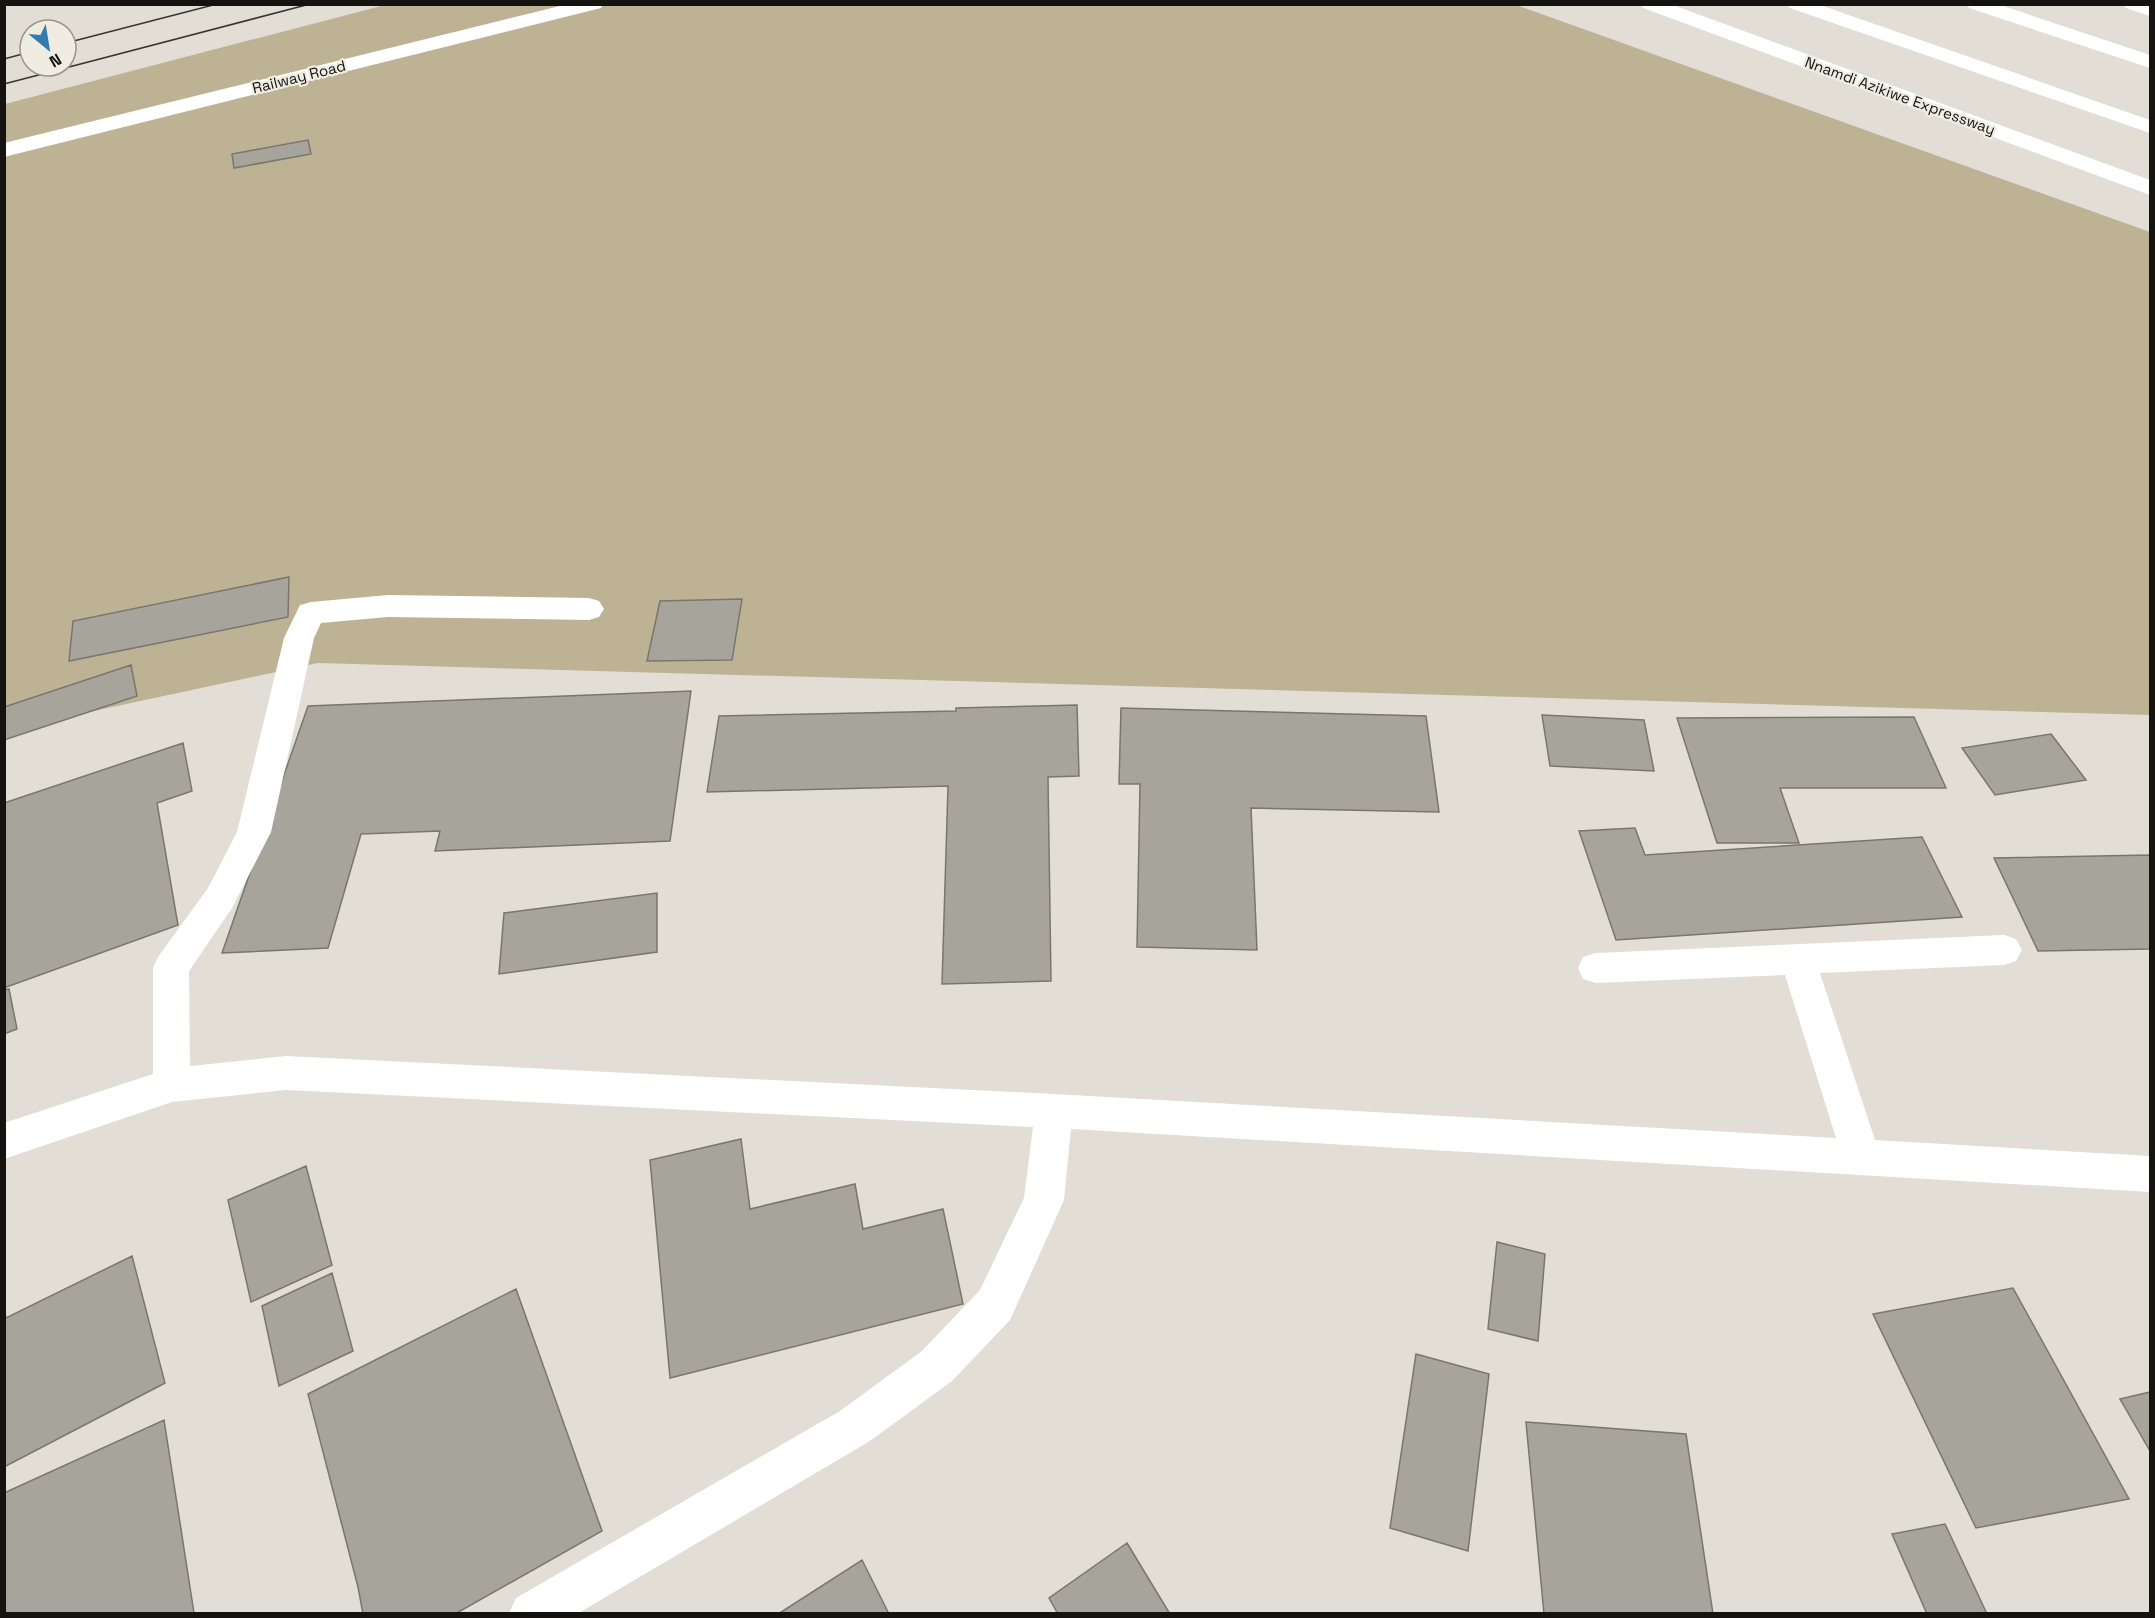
<svg xmlns="http://www.w3.org/2000/svg" width="2155" height="1618" viewBox="0 0 2155 1618" font-family="'Space Grotesk',sans-serif">
	<rect width="100%" height="100%" fill="#e2ded5"/>
	<!-- green -->
	<path fill="#beb294" d="M385,5H1516L2150,232V715L318,663L5,730V104Z"/>
	<!-- building -->
	<path fill="#a7a49b" stroke="#79766e" stroke-width="1.5" d="M308,140L311,154L234,168L232,154Z
		M289,577L288,617L69,661L73,621Z
		M742,599L732,660L647,661L660,601Z
		M131,665L137,696L4,740V707Z
		M691,691L670,841L435,851L440,831L361,834L328,948L222,953L308,706Z
		M1077,705L1079,776L1048,777L1051,981L942,984L948,786L707,792L719,716L956,711V708Z
		M1121,708L1426,716L1439,812L1251,808L1257,950L1137,947L1140,784H1119Z
		M1542,715L1644,720L1654,771L1550,766Z
		M1914,717L1946,788H1780L1799,843H1717L1677,718Z
		M2051,734L2086,780L1995,795L1962,748Z
		M183,743L192,791L157,803L178,925L4,988V803Z
		M1635,828L1645,855L1922,837L1962,917L1616,940L1579,831Z
		M2150,855V949L2038,951L1994,858Z
		M657,893V952L499,974L504,913Z
		M9,989L17,1029L4,1034V990Z
		M741,1139L750,1209L855,1184L863,1229L943,1209L963,1304L670,1378L650,1160Z
		M306,1166L332,1265L251,1302L228,1200Z
		M1497,1242L1545,1254L1538,1341L1488,1329Z
		M132,1256L165,1383L4,1467V1309L6,1318Z
		M332,1273L353,1351L279,1386L262,1306Z
		M2013,1288L2129,1499L1976,1528L1873,1314Z
		M516,1289L602,1531L455,1614H363L358,1587L308,1394Z
		M1416,1354L1489,1374L1468,1551L1390,1528Z
		M2150,1392V1451L2120,1399Z
		M164,1420L194,1613L4,1614V1493Z
		M1526,1422L1686,1434L1713,1614H1544Z
		M1945,1524L1987,1614H1927L1892,1534Z
		M1127,1543L1170,1614H1058L1049,1598Z
		M862,1560L889,1614H778Z"/>
	<g fill="none" stroke-linecap="round" stroke-linejoin="round">
		<!-- minor -->
		<path fill="#fff" fill-rule="evenodd" d="M568,4H603L601,8L4,157V143Z
			M388,595L589,598L599,601L604,609L599,617L589,620L388,617L321,623L314,638L271,832L232,908L189,971L190,1066L286,1056L1054,1094L1836,1138L1785,975L1596,983L1583,979L1578,968L1583,957L1596,953L2004,935L2016,939L2022,950L2016,961L2004,965L1820,973L1875,1140L2150,1156V1192L1071,1129L1064,1200L1010,1320L952,1381L870,1441L577,1614H509L516,1598L840,1411L922,1351L980,1290L1024,1198L1033,1127L286,1090L172,1102L4,1159V1123L153,1074V968L158,957L208,888L237,832L284,638L300,605L311,602Z"/>
		<!-- highway -->
		<path fill="#fff" fill-rule="evenodd" d="M1641,4H1670L2150,180V195L1643,8Z
			M1788,4H1817L2150,120V133L1790,8Z
			M1967,4H1997L2150,55V68L1969,8Z
			M2124,4H2150V16L2126,8Z"/>
		<!-- tram -->
		<path stroke="#373631" stroke-width="1.5" d="M66,43L217,4
			M4,59L30,52
			M4,84L310,4"/>
	</g>
	<g text-anchor="middle" stroke-width="4.5" stroke-linejoin="round" paint-order="stroke">
		<!-- far-street labels -->
		<g font-size="15" fill="#14130f" stroke="#efece2">
			<text transform="translate(299 77) rotate(-14)" y="5">Railway Road</text>
			<text transform="translate(1900 96) rotate(20)" y="5">Nnamdi Azikiwe Expressway</text>
		</g>
	</g>
	<!-- border -->
	<rect width="2155" height="1618" fill="none" stroke="#14130f" stroke-width="12"/>
	<!-- north arrow -->
	<g transform="translate(48 48) rotate(150)"><circle r="28" fill="#efece2" stroke="#97958e" stroke-width="1.5"/>
	<path d="M0-4.5L10 22L0 15L-10 22Z" fill="#367bb0"/>
	<text y="-9" font-size="16" font-weight="bold" text-anchor="middle" fill="#14130f">N</text>
	</g>
</svg>
